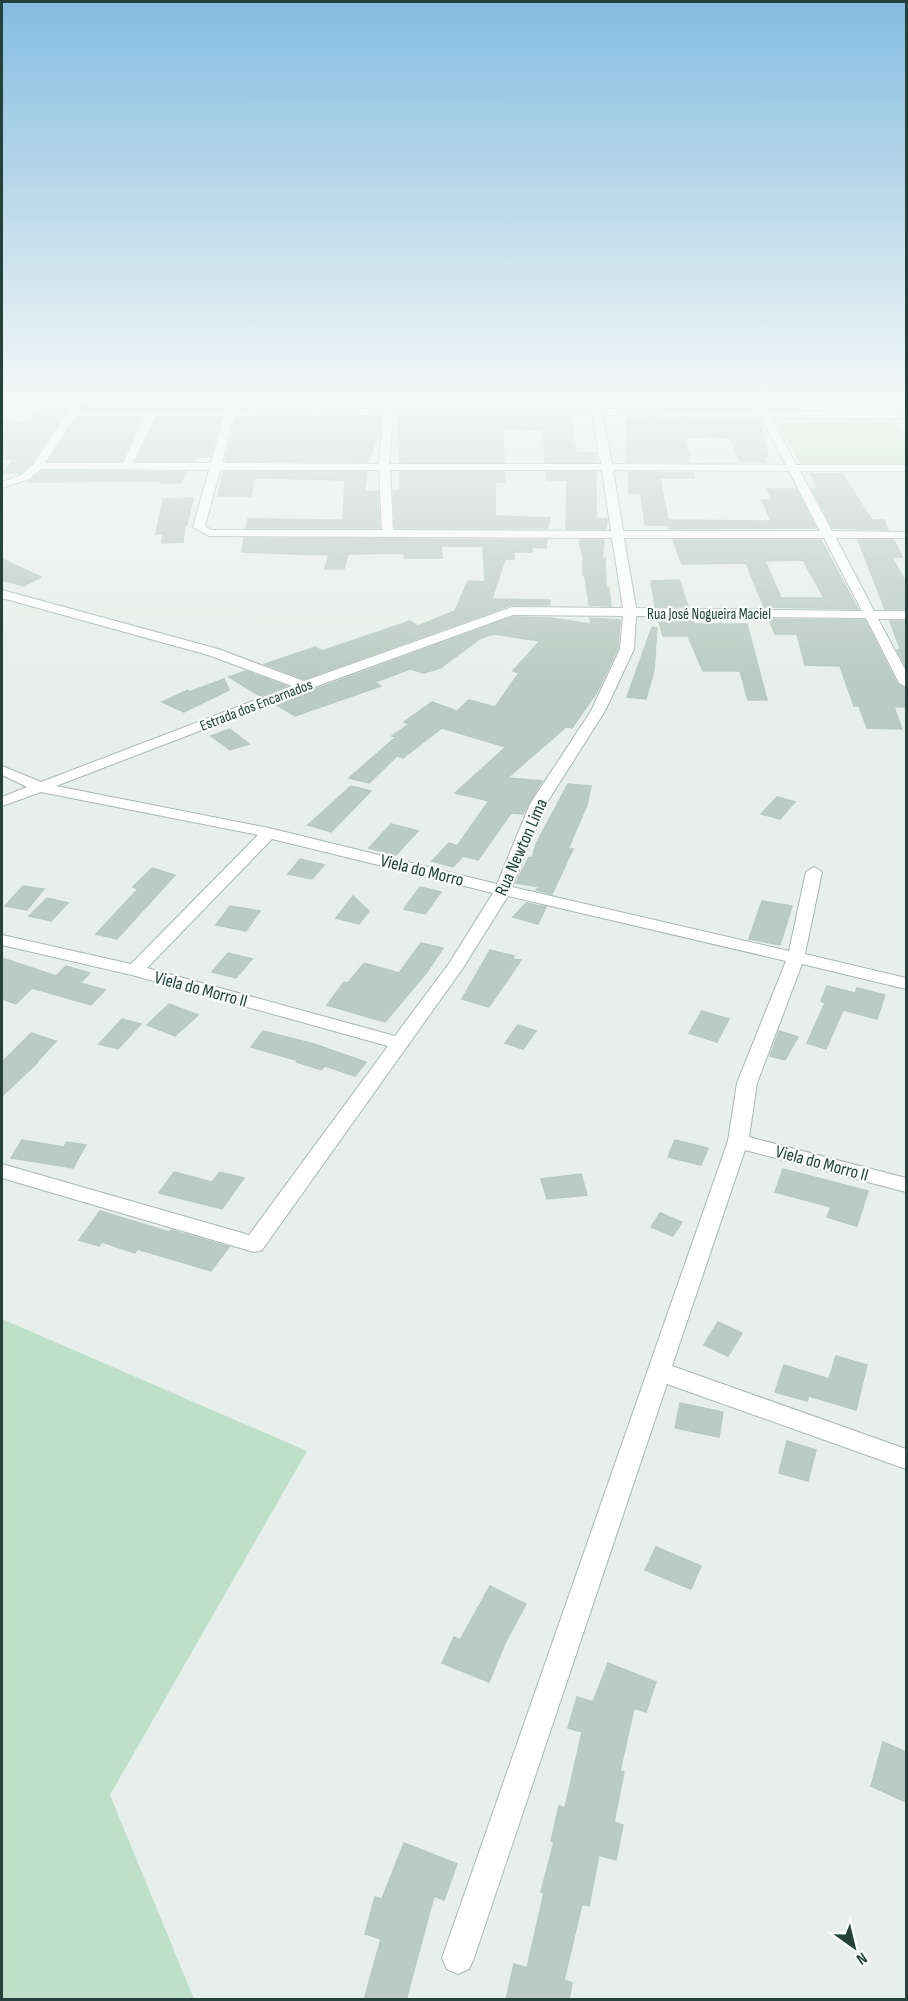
<svg xmlns="http://www.w3.org/2000/svg" width="908" height="2001" viewBox="0 0 908 2001" font-family="'Sofia Sans Condensed',sans-serif">
	<rect width="100%" height="100%" fill="#e6efeb"/>
	<!-- green -->
	<path fill="#bfe0c8" d="M783,418H894L906,438V465H801L776,421Z
		M2,1319L307,1451L110,1795L194,1999H2Z"/>
	<!-- building -->
	<path fill="#bbcac4" stroke="#b8c9c2" stroke-width="1.5" fill-rule="evenodd" d="M54,398H73L32,463L20,473H3L14,459H2V422L28,423L43,407H48Z
		M88,398H113L111,403L226,401L224,408H82Z
		M246,398H270L268,407H312L314,398H382L381,407L239,408L240,402H245Z
		M396,398H428V400H442V403L521,402V398H537V401H568V407H397Z
		M715,398H738L741,403H751L754,409L626,407V402H656L655,399H673L674,403L718,404Z
		M381,417L379,432L368,462L226,461L236,418Z
		M398,417H570L576,452L597,453V462H545L543,430L503,429L504,462H400Z
		M76,418H141L122,461H49Z
		M156,418H221L210,457H196L194,461H137Z
		M626,418L759,419L768,456H762L765,462H741L730,438L685,437L690,462H627Z
		M42,471L187,472L181,483H161L162,481L28,482Z
		M223,472H367L364,492L378,491L380,528H246L248,519L343,520L345,480L254,478L251,496H218Z
		M400,472H504L505,482H495V516L550,518L548,528H395L393,491H400Z
		M546,472H596V518L607,519L606,529H566L567,480H547Z
		M629,472L693,473L694,478H660L668,520L771,521L762,500H772L767,489H796L816,528L669,529L668,525H645L641,493H629Z
		M811,474H842L872,520H884L888,530L833,528L812,489H818Z
		M193,498L187,525H185L183,542L162,543L163,534H156L163,499Z
		M244,538L547,540L546,548L532,547V552H514V559H505L492,599L550,600V605H511L304,679L265,664L315,647L322,651L410,621L418,626L455,611L468,581L485,582L483,546H441L442,558H404L405,553L348,554L344,569H325L329,555L242,552Z
		M579,540H604L602,558H605L606,588H609L611,606L589,605L585,576L583,575V556Z
		M673,540H821L858,609L764,607L746,563L682,564ZM803,560L824,598H781L765,561Z
		M858,540H894L902,557H892L906,583V609H885Z
		M2,559L41,577L24,586L2,580Z
		M679,580L688,606H655L651,581Z
		M513,617L550,618L591,624L590,618L620,620L618,648L597,692L572,728L566,727L507,778L542,781L523,814L511,813L478,860L463,856L453,867L432,861L449,843L457,846L489,801L455,793L506,747L442,728L403,758L397,756L369,783L349,778L396,737L392,736L409,724L404,722L432,702L457,711L469,700L495,707L519,673L513,671L540,641L494,634L481,638L440,668L424,673L410,669L375,682L381,686L295,716L275,704Z
		M658,618L693,619L694,624H747L767,700H748L740,671H703L688,636H663Z
		M769,619L865,620L897,684L906,689V707H894L902,729L867,728L859,706H854L840,666L805,665L797,634H775Z
		M890,621H906V667L897,650L900,649Z
		M652,627L657,628L654,670L646,699L627,697Z
		M246,671L286,686L260,696L229,677Z
		M224,679L229,690L184,712L162,702L188,690L189,692Z
		M230,729L235,733L249,744L230,750L211,736Z
		M568,784L591,786L587,805L568,849H573L552,894L536,890L539,887L516,883L529,857L532,858L536,844Z
		M351,786L371,791L331,832L308,825Z
		M777,797L795,802L780,819L761,814Z
		M391,824L418,831L396,855L369,848Z
		M300,859L324,865L312,879L288,874Z
		M152,868L175,875L117,939L96,934L138,889L133,887Z
		M23,886L44,889L27,910L5,906Z
		M420,887L441,892L425,914L404,909Z
		M353,896L369,911L359,924L336,918Z
		M47,898L68,903L51,921L29,916Z
		M762,901L792,906L780,945L749,939Z
		M526,903L546,907L538,924L513,917Z
		M230,906L260,911L246,931L216,925Z
		M421,943L443,948L427,972L385,1022L327,1005L344,982L348,983L364,963L399,973Z
		M490,950L514,956L512,959L521,960L489,1007L462,999Z
		M228,953L252,959L236,978L212,972Z
		M2,958L56,976L66,966L90,973L80,983L105,990L91,1005L32,988L16,1004L2,999Z
		M827,986L855,993L857,988L885,995L877,1019L843,1010L826,1049L807,1043L825,1003L821,1001Z
		M169,1004L198,1015L175,1036L147,1025Z
		M702,1011L729,1019L717,1042L689,1033Z
		M122,1019L141,1024L118,1049L99,1044Z
		M518,1025L536,1031L523,1049L505,1043Z
		M263,1031L314,1044L366,1062L355,1076L325,1066L321,1070L297,1062L299,1061L251,1047Z
		M779,1031L798,1037L785,1060L770,1056Z
		M31,1033L56,1041L36,1063H37L2,1096V1062Z
		M22,1140L64,1147L67,1142L86,1145L73,1168L11,1158Z
		M675,1140L708,1148L701,1165L668,1157Z
		M783,1169L868,1191L857,1226L827,1217L831,1207L775,1192Z
		M174,1172L212,1182L220,1172L244,1178L222,1209L159,1193Z
		M581,1174L587,1195L547,1199L541,1179Z
		M100,1211L169,1232L171,1230L229,1247L211,1271L137,1249L135,1253L102,1242L99,1246L79,1240Z
		M660,1213L682,1222L673,1236L651,1227Z
		M718,1322L742,1333L728,1356L704,1345Z
		M836,1356L867,1365L856,1410L809,1396L807,1401L775,1392L784,1365L829,1379Z
		M680,1403L723,1412L719,1437L675,1428Z
		M787,1441L816,1450L808,1481L779,1473Z
		M656,1547L701,1566L691,1589L645,1570Z
		M490,1586L526,1604L505,1643L489,1682L442,1663L454,1637L460,1640Z
		M608,1663L656,1682L646,1712L634,1708L620,1771L624,1772L614,1822L623,1825L616,1860L599,1855L589,1906L582,1904L564,1980L572,1983L569,2000H506L514,1964L527,1968L544,1893L541,1892L554,1842L551,1841L559,1806L565,1808L582,1732L568,1728L577,1697L593,1702Z
		M883,1742L906,1752V1802L871,1786Z
		M404,1843L457,1864L444,1900L434,1896L406,2000H364L381,1939L365,1934L375,1897L382,1899Z"/>
	<g fill="none" stroke-linecap="round" stroke-linejoin="round">
		<!-- minor casing -->
		<g stroke="#a8b8b2" stroke-width="2">
			<path id="minor" d="M76,398H86L78,410H226L229,398H239L236,410L383,409L384,398H394L393,409H591L589,398H599L601,409L758,411L751,398H761L768,411L906,413V417L903,418L771,417L796,465H906V471H800L832,531L906,532V538H836L874,611H906V619H878L906,671V687L899,683L866,618L636,616L634,649L605,711L546,804L512,887L789,951L806,872L814,867L822,872L805,954L906,978V989L802,964L757,1083L749,1137L906,1178V1192L745,1150L672,1366L906,1449V1469L667,1384L474,1958L469,1969L458,1974L447,1969L442,1958L728,1141L737,1083L786,961L508,896L463,968L262,1250L254,1252L2,1178V1164L249,1235L388,1046L132,975L2,945V935L131,964L258,835L41,792L2,806V797L27,787L2,775V766L41,782L292,686L208,655L2,598V590L218,649L304,681L512,607L623,608L612,538L209,536L193,527L209,470L41,469L29,479L2,488V482L21,475L34,464ZM383,415L379,464L222,463L234,416ZM393,415H592L601,464H389ZM602,415L761,417L786,465L612,464ZM75,416H145L123,463H45ZM155,416H224L211,463H133ZM220,470H379L382,530H211L205,526ZM390,470H602L611,531L393,530ZM613,470L789,471L820,531H623ZM624,538H824L862,611L636,608ZM513,615L623,616L620,649L591,711L530,804L497,884L269,828L56,786L309,689ZM272,839L493,893L450,962L395,1036L147,968Z"/>
		</g>
		<!-- minor -->
		<use href="#minor" fill="#fff" fill-rule="evenodd"/>
	</g>
	<!-- sky -->
	<linearGradient id="sky" x2="0" y2="1"><stop stop-color="#84bce0"/><stop offset="0.59" stop-color="#f4f8f6"/><stop offset="1" stop-color="#f4f8f6" stop-opacity="0"/></linearGradient>
	<rect width="908" height="678" fill="url(#sky)"/>
	<g text-anchor="middle" stroke-width="4.5" stroke-linejoin="round" paint-order="stroke">
		<!-- far-street labels -->
		<g font-size="15" fill="#24423a" stroke="#f7fbf9">
			<text x="709" y="619">Rua José Nogueira Maciel</text>
			<text transform="translate(256 705) rotate(-21)" y="5">Estrada dos Encarnados</text>
		</g>
		<!-- street labels -->
		<g font-size="18" fill="#24423a" stroke="#f7fbf9">
			<text transform="translate(521 847) rotate(-66)" y="6">Rua Newton Lima</text>
			<text transform="translate(422 870) rotate(14)" y="6">Viela do Morro</text>
			<text transform="translate(201 989) rotate(15)" y="6">Viela do Morro II</text>
			<text transform="translate(822 1163) rotate(15)" y="6">Viela do Morro II</text>
		</g>
	</g>
	<!-- border -->
	<rect width="908" height="2001" fill="none" stroke="#24423a" stroke-width="6"/>
	<!-- north arrow -->
	<g transform="translate(854 1947) rotate(146)" stroke="#f7fbf9" stroke-width="4.5" paint-order="stroke">
	<path d="M0-4.5L10 22L0 15L-10 22Z" fill="#24423a"/>
	<text y="-9" font-size="16" font-weight="bold" text-anchor="middle" fill="#24423a">N</text>
	</g>
</svg>
